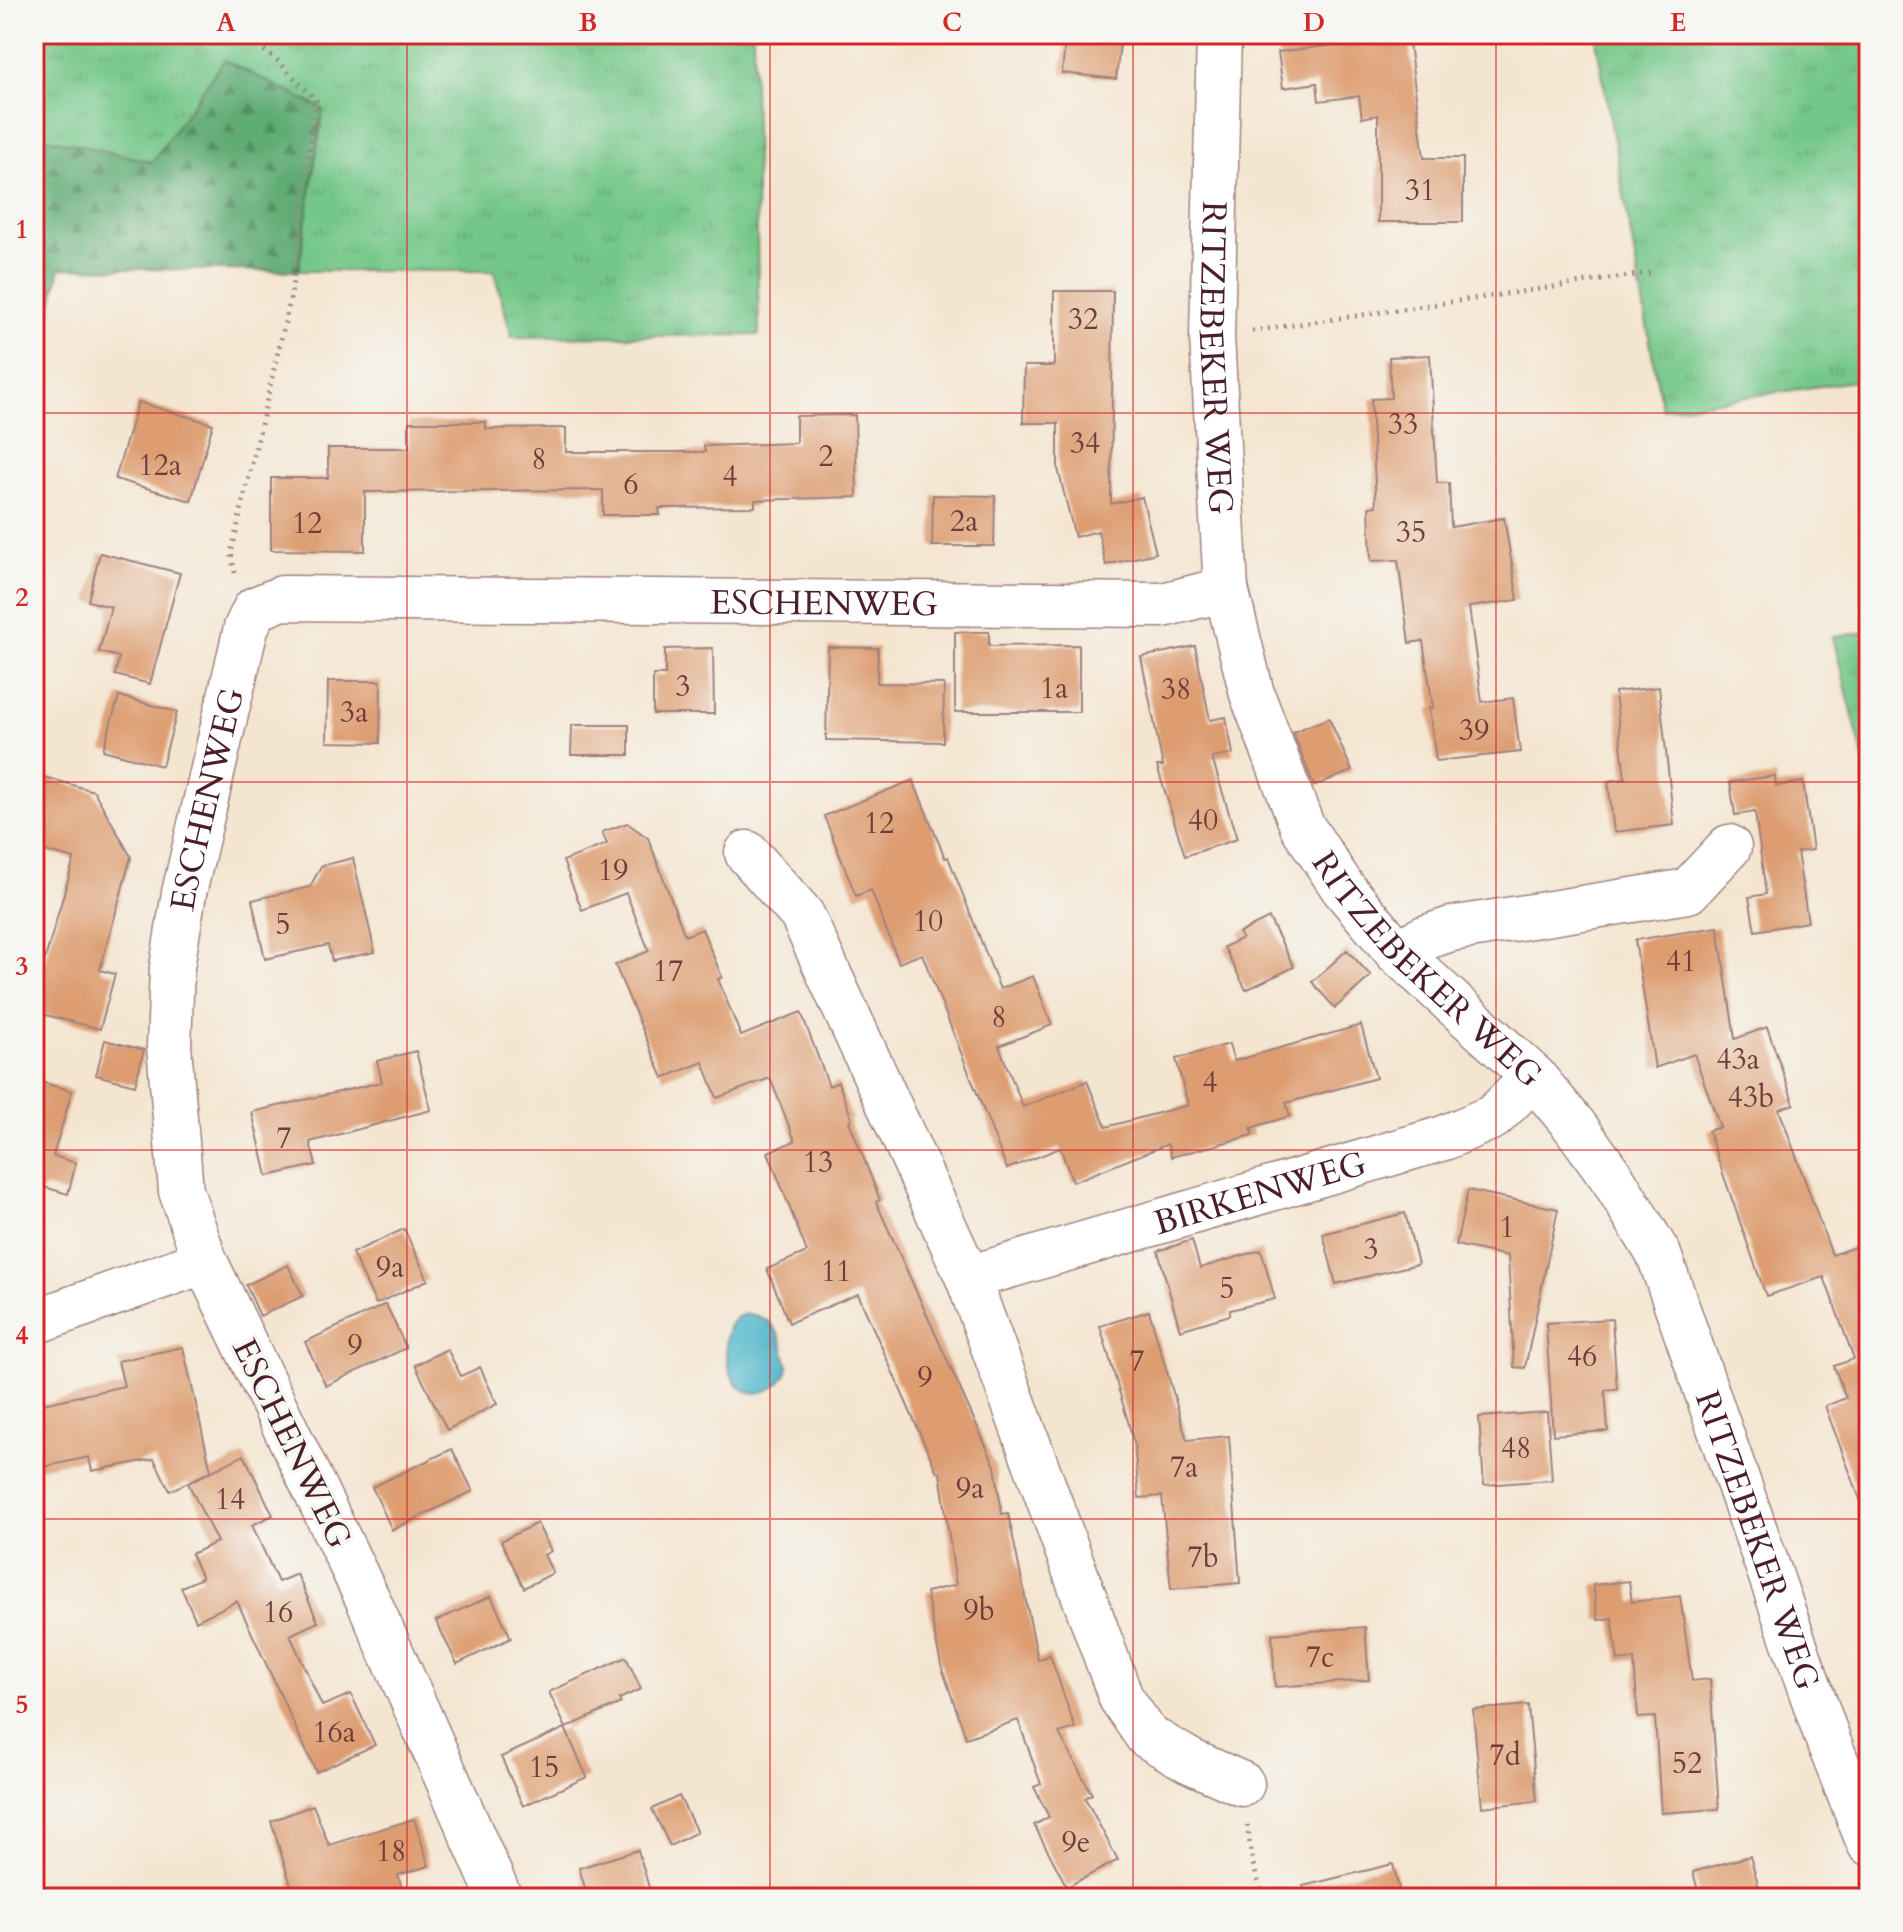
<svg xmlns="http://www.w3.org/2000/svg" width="1903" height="1932" viewBox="0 0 1903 1932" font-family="Cardo,serif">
	<defs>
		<pattern id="grass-tufts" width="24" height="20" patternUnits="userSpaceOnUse" patternTransform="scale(2)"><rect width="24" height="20" fill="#75c789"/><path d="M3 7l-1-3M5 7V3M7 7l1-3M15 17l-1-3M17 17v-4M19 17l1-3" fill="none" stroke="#67aa76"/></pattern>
		<pattern id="forest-firs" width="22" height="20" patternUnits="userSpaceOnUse" patternTransform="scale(2)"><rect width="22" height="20" fill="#60ac75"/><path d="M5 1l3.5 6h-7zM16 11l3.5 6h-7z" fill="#518b60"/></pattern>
	</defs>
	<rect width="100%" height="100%" fill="#f6f6f2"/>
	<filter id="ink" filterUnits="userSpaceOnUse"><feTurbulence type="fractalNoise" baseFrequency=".0125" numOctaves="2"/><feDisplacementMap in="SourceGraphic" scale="16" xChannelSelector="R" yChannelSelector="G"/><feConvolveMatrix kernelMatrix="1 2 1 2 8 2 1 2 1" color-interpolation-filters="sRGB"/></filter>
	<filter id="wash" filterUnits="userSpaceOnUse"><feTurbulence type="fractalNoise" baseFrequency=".006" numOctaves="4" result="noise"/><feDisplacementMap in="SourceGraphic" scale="32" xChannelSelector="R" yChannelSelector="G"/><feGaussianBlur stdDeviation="1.8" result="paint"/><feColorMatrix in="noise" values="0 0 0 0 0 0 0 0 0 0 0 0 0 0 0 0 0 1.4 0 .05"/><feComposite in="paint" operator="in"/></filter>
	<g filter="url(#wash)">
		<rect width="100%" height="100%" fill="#f4e5d0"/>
		<!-- grass -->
		<path fill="url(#grass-tufts)" stroke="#60735a" stroke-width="2" d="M34,34H753L759,335L512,337L494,271H298L323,110L152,162L34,135Z
			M1595,34H1869V379L1662,409Z
			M1869,632V780L1833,637Z"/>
		<!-- forest -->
		<path fill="url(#forest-firs)" stroke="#556650" stroke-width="2" d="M224,60L323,109L298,271L60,268L34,389V135L152,162Z"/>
		<!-- water -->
		<path fill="#4ab3c9" stroke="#4a697a" stroke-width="2" d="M747,1314C771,1316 781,1332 785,1355C786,1359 788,1363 788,1367C787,1375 781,1383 774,1387C726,1415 716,1334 735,1319C738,1316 743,1315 747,1314Z"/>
		<g id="blocks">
			<!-- building -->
			<path fill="#dd9d71" d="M1066,34H1121L1116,79L1062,73Z
				M1408,36L1424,158H1463V222H1378V115L1362,118L1359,96L1319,101L1317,83L1283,88L1278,52Z
				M1054,291H1113L1111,504L1142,497L1156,553L1106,565L1098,531L1075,537L1058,469V423H1023L1024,366H1054Z
				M1430,355L1437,483H1449L1451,527L1504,518L1518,600L1469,607L1482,702L1513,698L1520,752L1436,761L1429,708H1433L1423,641L1409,643L1398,560L1371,561L1369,507L1376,506L1371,399L1391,398L1389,357Z
				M138,402L213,424L191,501L115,479Z
				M855,415L857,497L755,500V507L659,508L660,515H603V490L365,492V551L271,550V478H328V448H409V422H486V429L566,428V452H705L704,446L796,443V416Z
				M933,495L995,496L994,546H932Z
				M100,553L180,573L150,684L115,675L119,657L99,652L111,607L88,601Z
				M955,632H989V646L1079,645V712H955Z
				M1195,646L1210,720L1226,717L1233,754L1212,758L1237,839L1185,856L1157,766H1163L1141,657Z
				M828,647L878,648L877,683L944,684L943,742L826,740Z
				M713,648L714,714H653V675H665V649Z
				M328,681H381L380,743L327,742Z
				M1659,687L1674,825L1614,832L1608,781L1625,779L1615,692Z
				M119,696L177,712L162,766L103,750Z
				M1329,718L1352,771L1314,786L1293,732Z
				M572,725H629V755H571Z
				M34,774L94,791L131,857L100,970L115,974L100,1029L34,1012V997L74,859L34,848Z
				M1775,776L1776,786L1803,782L1813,850L1797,852L1808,922L1755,931L1749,897L1766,894L1755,812L1735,815L1730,782Z
				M913,780L945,858L948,857L1000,989L1033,976L1052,1025L999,1046L1023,1107L1087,1081L1106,1127L1188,1105L1176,1059L1229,1044L1234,1061L1361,1025L1376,1078L1286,1103L1290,1116L1251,1128L1253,1135L1171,1157L1168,1144L1073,1182L1060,1148L1007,1169L922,954L899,963L871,890L856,896L824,816Z
				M627,823L648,838L685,936L702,929L722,977L718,979L741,1036L801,1012L829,1086L838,1082L852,1119L849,1121L880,1200L876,1202L995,1466L1002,1514L1008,1513L1038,1660L1050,1655L1075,1728L1059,1733L1092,1794L1085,1798L1118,1860L1067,1887L1034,1825L1049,1817L1034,1787L1041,1784L1018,1720L966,1738L941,1665L926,1592L956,1585L940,1472H937L858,1294L789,1323L767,1269L807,1252L768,1152L795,1141L770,1078L717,1098L703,1062L663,1078L615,965L649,951L626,893L582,910L563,861L607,844L602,832Z
				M353,858L375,952L332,961L328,945L265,959L252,900L310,887L321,866Z
				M1269,918L1294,967L1246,990L1224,947L1242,938L1239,933Z
				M1718,927L1735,1039L1767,1027L1794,1104L1779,1109L1832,1255L1869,1242L1868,1514L1866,1515L1825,1406L1846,1398L1834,1366L1854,1359L1824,1277L1766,1296L1708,1131L1720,1127L1694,1054L1655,1068L1635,940Z
				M1347,950L1371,976L1335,1008L1312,982Z
				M105,1040L144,1050L135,1085L96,1075Z
				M416,1051L431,1110L310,1142L316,1165L267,1176L252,1112L382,1082L377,1061Z
				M34,1080L72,1091L53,1156L76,1163L68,1194L44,1187L43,1191L34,1190Z
				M1468,1190L1558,1209L1525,1368L1514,1367L1508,1256L1456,1245Z
				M1405,1213L1418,1264L1336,1284L1323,1234Z
				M404,1229L428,1280L376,1304L352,1253Z
				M1192,1240L1200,1268L1261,1250L1275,1299L1230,1310V1315L1180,1330L1158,1251Z
				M288,1265L303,1296L260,1316L246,1285Z
				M386,1304L406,1348L326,1386L305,1342Z
				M1149,1311L1187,1440L1229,1436L1240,1583L1171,1589L1162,1496L1139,1498L1134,1442L1100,1326Z
				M1612,1319L1617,1389L1605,1390L1608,1431L1553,1435L1546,1323Z
				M183,1347L211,1471L170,1491L154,1459L92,1471L89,1457L34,1469V1406L124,1386L118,1361Z
				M447,1349L461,1376L480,1367L497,1404L447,1430L415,1365Z
				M1547,1412L1552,1480L1484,1485L1479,1417Z
				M452,1449L473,1491L392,1530L372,1487Z
				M244,1455L273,1515L252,1525L278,1582L297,1574L318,1622L290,1635L322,1706L351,1694L375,1745L316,1772L237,1601L196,1621L181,1587L202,1578L191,1554L217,1542L188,1483Z
				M537,1523L551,1551L544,1555L553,1573L524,1588L501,1541Z
				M1629,1581L1632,1602L1680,1596L1692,1681L1710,1679L1719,1809L1661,1813L1655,1717L1638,1718L1634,1659L1618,1661L1612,1618L1598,1620L1593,1585Z
				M491,1596L511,1638L457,1664L436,1621Z
				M1365,1627L1369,1680L1275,1687L1272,1634Z
				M626,1657L641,1689L619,1699L621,1703L566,1728L549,1692Z
				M1528,1705L1537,1801L1482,1807L1473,1710Z
				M565,1728L587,1777L523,1806L501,1757Z
				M679,1796L697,1832L670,1846L652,1809Z
				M313,1805L329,1845L414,1819L429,1866L398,1875L405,1898H295L271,1821Z
				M638,1850L652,1898H588L579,1868Z
				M1750,1856L1762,1898H1700L1693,1872Z
				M1393,1864L1401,1898H1305L1303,1886Z"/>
		</g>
	</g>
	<g filter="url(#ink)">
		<use href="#blocks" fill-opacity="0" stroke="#9f827e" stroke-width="2"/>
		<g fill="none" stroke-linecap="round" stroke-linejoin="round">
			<!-- minor casing -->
			<g stroke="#9f827e" stroke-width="47">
				<g id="minor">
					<path id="s1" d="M1219,34L1212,337L1226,589L1252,694L1302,826L1343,888L1397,952L1534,1077L1574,1125L1613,1179L1659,1255L1829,1743L1869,1843"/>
					<path d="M747,853L802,915L968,1278L1121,1698L1147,1736L1190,1761L1242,1784"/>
					<path d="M1397,952L1424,938L1451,929L1688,891L1729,847"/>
					<path id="s2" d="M968,1278L1444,1138L1493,1117L1534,1077"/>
					<path d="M34,1322L205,1261"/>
					<path id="s3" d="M500,1898L369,1602L205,1261L181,1191L169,1046L172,967L184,893L246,628L255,609L282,598L1163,605L1226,589"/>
				</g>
			</g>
			<!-- path -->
			<path stroke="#9f827e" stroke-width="5" stroke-dasharray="2 6" stroke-linecap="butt" d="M1252,331L1650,273
				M235,573L231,554L291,296L316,100L275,58L241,34
				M1247,1825L1253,1864L1263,1898"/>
			<!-- minor -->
			<use href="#minor" stroke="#fff" stroke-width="44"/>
		</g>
	</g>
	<!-- grid -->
	<path fill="none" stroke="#d62828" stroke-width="2" stroke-opacity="0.55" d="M407,34V1898M770,34V1898M1133,34V1898M1496,34V1898M34,413H1869M34,782H1869M34,1150H1869M34,1519H1869"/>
	<g text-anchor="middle" stroke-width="7" stroke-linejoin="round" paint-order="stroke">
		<!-- number labels -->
		<g font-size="30" fill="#6f3e3c">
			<text x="1420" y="200">31</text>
			<text x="1083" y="329">32</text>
			<text x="1403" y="434">33</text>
			<text x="1085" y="453">34</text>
			<text x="826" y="466">2</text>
			<text x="539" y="469">8</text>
			<text x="160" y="475">12a</text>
			<text x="730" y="486">4</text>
			<text x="631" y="494">6</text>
			<text x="964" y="531">2a</text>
			<text x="307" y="533">12</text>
			<text x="1411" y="542">35</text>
			<text x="683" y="696">3</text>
			<text x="1054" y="698">1a</text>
			<text x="1176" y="699">38</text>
			<text x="354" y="722">3a</text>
			<text x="1474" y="740">39</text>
			<text x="1203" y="830">40</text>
			<text x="879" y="833">12</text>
			<text x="613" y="880">19</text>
			<text x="928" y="931">10</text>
			<text x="283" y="934">5</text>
			<text x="1681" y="971">41</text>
			<text x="668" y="981">17</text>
			<text x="999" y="1027">8</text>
			<text x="1738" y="1069">43a</text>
			<text x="1210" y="1092">4</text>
			<text x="1751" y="1107">43b</text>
			<text x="284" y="1148">7</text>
			<text x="818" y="1172">13</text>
			<text x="1507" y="1237">1</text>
			<text x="1371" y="1259">3</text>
			<text x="390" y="1277">9a</text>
			<text x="836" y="1281">11</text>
			<text x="1227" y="1298">5</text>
			<text x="355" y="1355">9</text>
			<text x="1582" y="1366">46</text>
			<text x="1137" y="1371">7</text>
			<text x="925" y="1387">9</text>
			<text x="1516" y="1458">48</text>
			<text x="1184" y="1477">7a</text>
			<text x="970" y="1498">9a</text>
			<text x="230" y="1509">14</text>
			<text x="1203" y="1567">7b</text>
			<text x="979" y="1620">9b</text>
			<text x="278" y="1622">16</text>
			<text x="1320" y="1667">7c</text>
			<text x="334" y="1742">16a</text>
			<text x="1505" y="1765">7d</text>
			<text x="1687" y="1773">52</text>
			<text x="544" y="1777">15</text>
			<text x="1076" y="1852">9e</text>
			<text x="391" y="1861">18</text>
		</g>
		<!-- street labels -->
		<g font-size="34" fill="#4a1f2b" stroke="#f6f6f2">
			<text dy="12" stroke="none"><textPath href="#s1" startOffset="324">RITZEBEKER WEG</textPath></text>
			<text dy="12" stroke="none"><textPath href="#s3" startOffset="1940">ESCHENWEG</textPath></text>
			<text dy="12" stroke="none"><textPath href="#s3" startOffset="1172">ESCHENWEG</textPath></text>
			<text dy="12" stroke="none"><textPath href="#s1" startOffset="996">RITZEBEKER WEG</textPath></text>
			<text dy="12" stroke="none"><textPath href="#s2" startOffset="304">BIRKENWEG</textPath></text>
			<text transform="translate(293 1443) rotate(64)" y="12">ESCHENWEG</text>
			<text dy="12" stroke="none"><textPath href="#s1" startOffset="1668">RITZEBEKER WEG</textPath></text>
		</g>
	</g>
	<!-- margin -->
	<rect width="1903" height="1932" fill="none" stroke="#f6f6f2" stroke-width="88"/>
	<rect x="44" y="44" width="1815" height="1844" fill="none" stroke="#d62828" stroke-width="3"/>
	<g font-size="26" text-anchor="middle" font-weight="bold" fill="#d62828">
		<text x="226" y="31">A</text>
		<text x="588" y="31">B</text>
		<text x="952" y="31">C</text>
		<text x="1314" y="31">D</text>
		<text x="1678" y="31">E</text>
		<text x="22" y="238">1</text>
		<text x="22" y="606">2</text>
		<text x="22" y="975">3</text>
		<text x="22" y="1344">4</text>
		<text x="22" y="1713">5</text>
	</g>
</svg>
